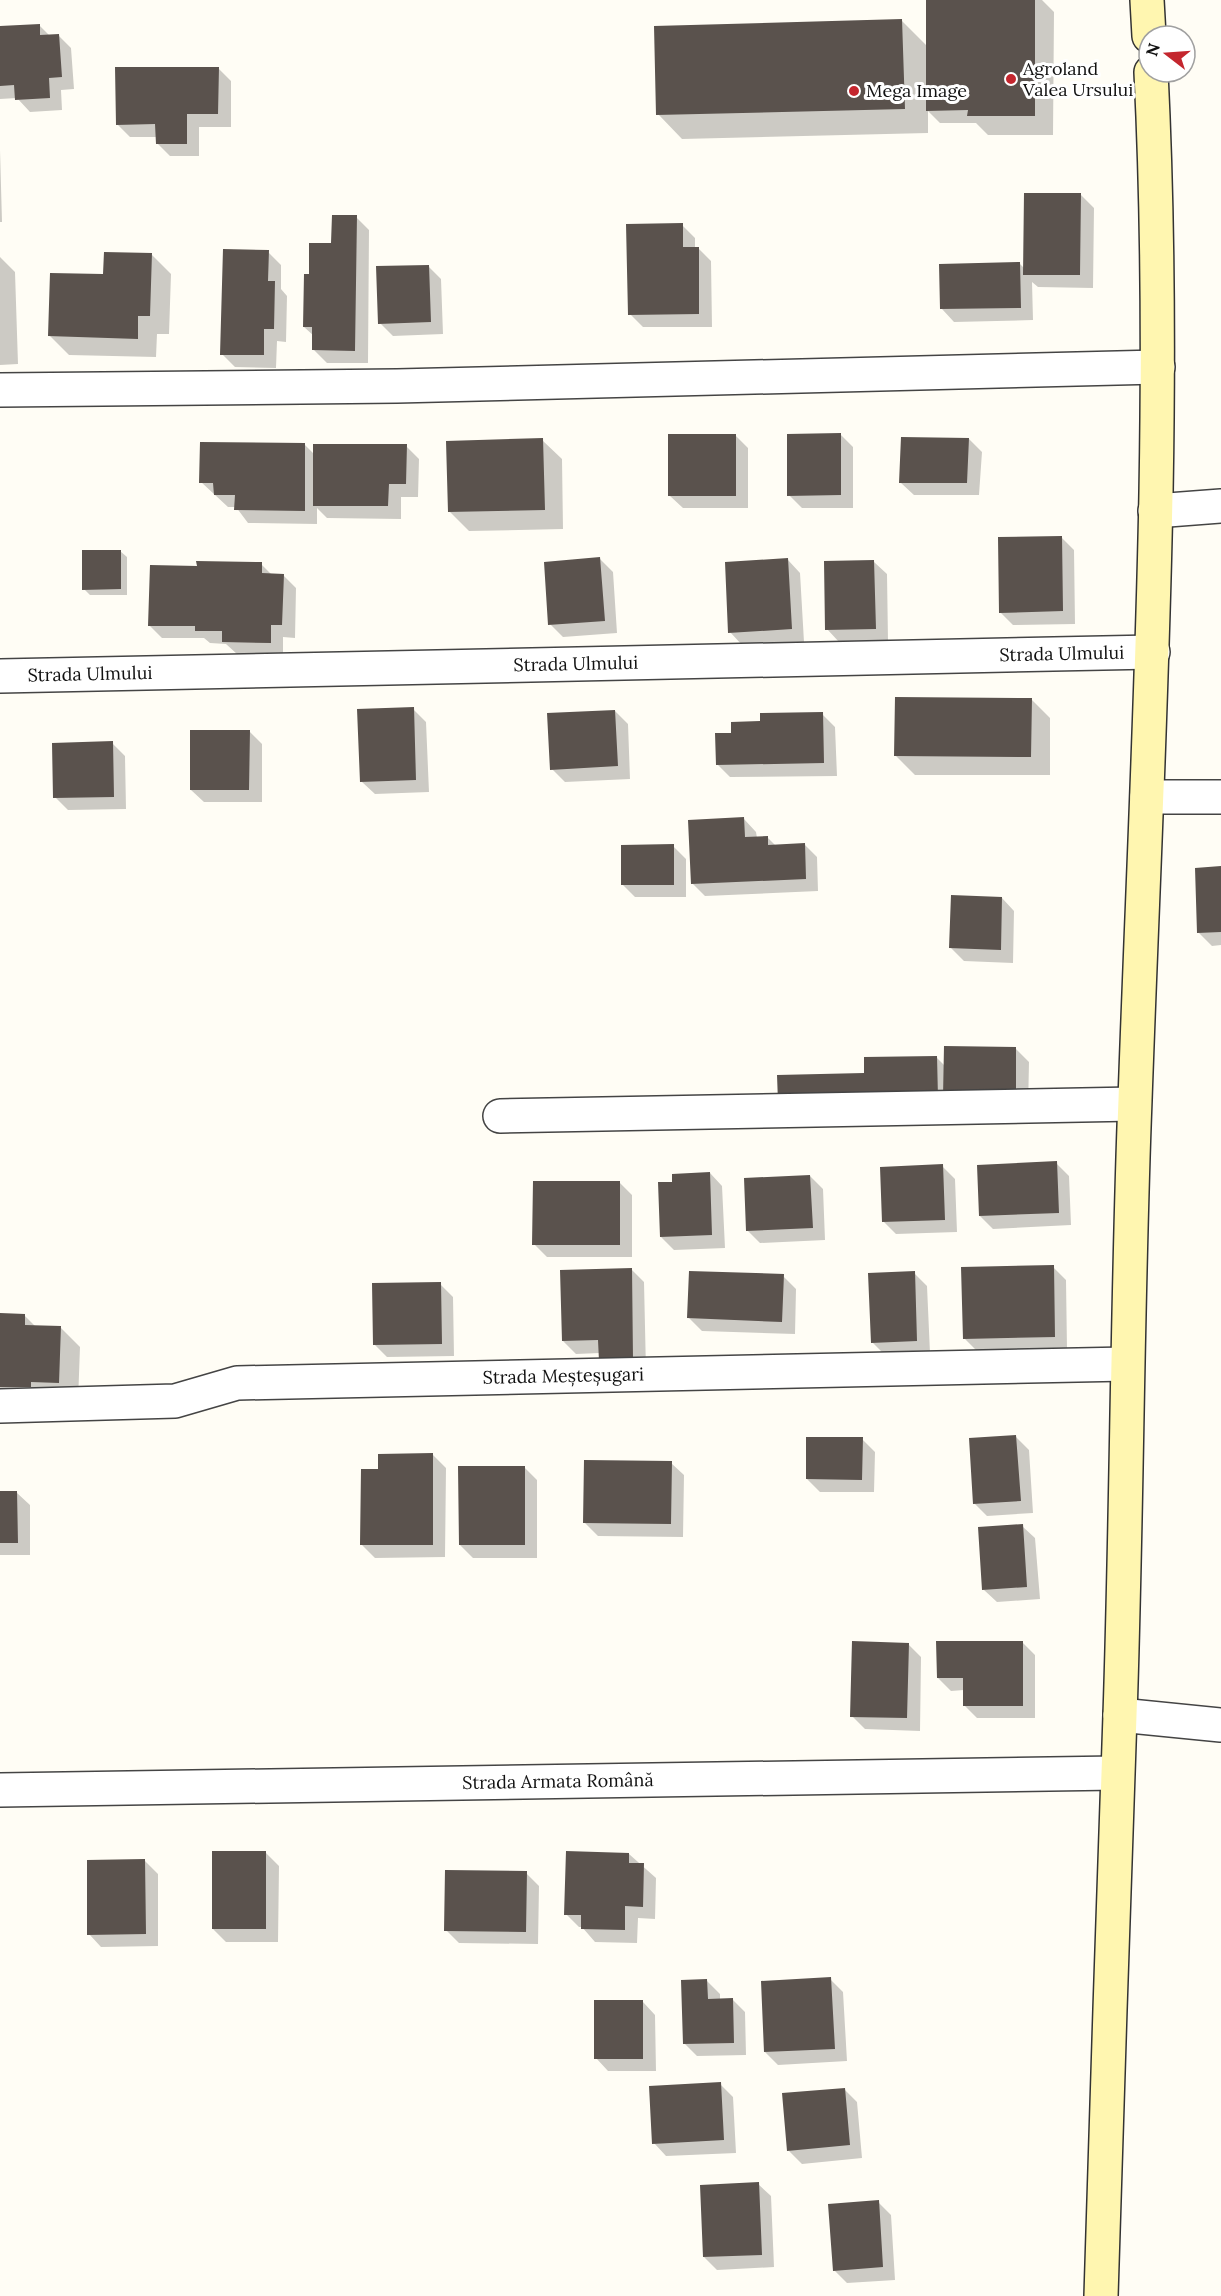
<svg xmlns="http://www.w3.org/2000/svg" width="1221" height="2296" viewBox="0 0 1221 2296" font-family="Lora,serif">
	<rect width="100%" height="100%" fill="#fffdf5"/>
	<!-- shadow -->
	<path fill="#0003" d="M927,0H1042L1054,12L1053,135H988L976,123H940L928,111V133L682,139L658,114L902,21L927,46Z
		M39,25L50,36L58,35L71,48L74,89L61,90L62,110L30,112L17,98L0,99V28Z
		M218,68L231,81V127H199V156H170L157,143V137H130L117,124Z
		M0,150L2,222H0Z
		M1081,195L1094,208L1093,288L1038,287L1032,282L1033,320L954,322L942,309L1019,263L1025,269Z
		M356,217L369,230L368,363H327L314,350V336L304,327L310,276Z
		M682,225L695,238V248H698L711,261L712,327H643L630,314Z
		M268,252L281,265V289L287,296L286,342L277,341L276,368L235,367L222,354Z
		M152,255L171,274L169,334H157L156,357L69,355L50,336L105,276Z
		M0,257L15,272L18,364L0,365Z
		M428,266L441,279L443,334L393,336L380,323Z
		M840,434L853,447V508H802L789,495Z
		M735,435L748,448V508H683L670,496Z
		M969,439L982,452L979,495H914L901,483Z
		M542,440L562,459L563,529L469,531L450,512Z
		M305,445L315,455L406,446L419,459L418,497H401V519L327,518L317,508V524L248,523L236,507H228L201,482Z
		M1061,537L1074,550L1075,624L1013,625L1000,612Z
		M120,551L127,557V595H90L84,589Z
		M600,559L613,572L617,633L563,637L550,624Z
		M788,560L800,573L804,642L742,645L730,632Z
		M874,562L887,574L888,641L839,642L827,629Z
		M261,564L272,575H283L296,588L295,638L283,637V655L237,654L226,644L210,643L204,638H162L149,625L198,567Z
		M1031,699L1050,718V775H915L896,756Z
		M413,709L426,722L429,792L375,794L362,782Z
		M615,711L628,724L630,779L565,782L552,769Z
		M822,714L835,727L837,776L730,777L717,764L733,735Z
		M249,731L262,744V802H204L191,790Z
		M112,743L125,756L126,809L68,810L55,797Z
		M744,819L756,832L757,838H768L776,846L804,844L817,857L818,891L705,896L692,883Z
		M673,846L686,859V897H635L622,884Z
		M1221,868V945L1212,946L1199,933Z
		M1002,898L1014,911L1013,963L964,961L951,948Z
		M1016,1049L1029,1062L1028,1110L958,1109L866,1074L937,1058L945,1066Z
		M1056,1163L1069,1176L1071,1225L993,1229L980,1216Z
		M942,1166L955,1179L957,1232L896,1234L883,1221Z
		M710,1173L722,1186L725,1248L674,1250L661,1237L673,1183Z
		M810,1176L823,1189L825,1240L760,1243L747,1230Z
		M619,1182L632,1195V1257H547L534,1244Z
		M1053,1267L1066,1280L1067,1349L977,1351L964,1338Z
		M631,1269L644,1282L646,1371L600,1353L576,1354L563,1341Z
		M914,1273L927,1286L930,1353L885,1355L872,1342Z
		M783,1276L796,1289L795,1334L702,1331L689,1318Z
		M440,1284L453,1297L454,1356L387,1357L374,1344Z
		M0,1314L24,1315L36,1327L61,1328L80,1347L78,1402L0,1395Z
		M1016,1437L1029,1450L1033,1513L987,1516L974,1503Z
		M862,1439L875,1452L874,1492H820L807,1479Z
		M433,1455L446,1468L445,1557L375,1558L362,1545L380,1471Z
		M671,1463L684,1475L683,1537L598,1536L585,1523Z
		M524,1467L537,1480V1558H473L460,1545Z
		M0,1493H17L30,1505V1555H0Z
		M1022,1526L1035,1538L1040,1599L997,1602L984,1590Z
		M1022,1642L1035,1655V1718H977L964,1705V1690L951,1691L938,1678Z
		M908,1644L921,1657L920,1731L865,1729L852,1716Z
		M266,1853L279,1866L278,1942H226L213,1929Z
		M629,1854L656,1878L655,1919L638,1918L637,1943L595,1942L582,1927H579L566,1914Z
		M145,1861L158,1874V1946L101,1947L89,1934Z
		M526,1873L539,1886L538,1944L459,1943L446,1930Z
		M830,1979L843,1992L847,2061L778,2065L765,2052Z
		M707,1981L720,1994V2000L732,1999L745,2012L746,2055L697,2056L684,2043Z
		M643,2002L655,2015L656,2071H608L596,2058Z
		M720,2084L733,2097L736,2153L666,2156L654,2143Z
		M844,2089L857,2102L862,2158L802,2164L789,2151Z
		M758,2184L771,2196L774,2267L717,2270L704,2257Z
		M878,2202L891,2215L895,2280L847,2283L834,2270Z"/>
	<!-- building -->
	<path fill="#5a524d" d="M926,0H1035V116H967L968,110L926,111Z
		M902,19L905,109L656,115L654,26Z
		M40,24V35L59,34L62,77L49,78L50,98L15,100L14,85L0,86V26Z
		M115,67H219L218,114H187V144H156L155,124L116,125Z
		M1024,193H1081L1080,275H1023Z
		M332,215H357L355,351L312,350V327H303L304,274H309V243H331Z
		M683,223V247H699V314L628,315L626,224Z
		M223,249L269,250L268,281H275L274,329H264V355H220Z
		M104,252L152,253L150,316H138V339L48,336L50,273L103,274Z
		M1020,262L1021,308L940,309L939,264Z
		M429,265L431,322L378,324L376,266Z
		M841,433V495L787,496V434Z
		M668,434H736V496H668Z
		M901,437L969,438L967,483H899Z
		M543,438L545,510L448,512L446,441Z
		M200,442L305,443V511L234,510L235,495H214L213,483H199Z
		M313,444H407L406,484H389L388,506H313Z
		M1062,536L1063,611L999,613L998,537Z
		M82,550H121V589L82,590Z
		M600,557L605,621L548,625L544,562Z
		M788,558L792,629L728,633L725,562Z
		M874,560L876,629L825,630L824,561Z
		M196,561L262,562V573L284,574L282,625H271V643L222,642V631H195V626H148L150,565L197,566Z
		M895,697L1032,698L1031,757L894,756Z
		M414,707L416,780L360,782L357,709Z
		M615,710L618,766L550,770L547,713Z
		M823,712L824,763L716,765L715,733H731V722L760,721V713Z
		M190,730H250L249,790H190Z
		M113,741L114,797L53,798L52,743Z
		M744,817L745,837L768,836V845L805,843L806,879L691,884L688,820Z
		M674,844V885H621V845Z
		M1221,866V932L1197,933L1195,868Z
		M951,895L1002,897L1001,950L949,948Z
		M944,1046L1016,1047V1098L943,1097Z
		M937,1056L938,1098L778,1102L777,1075L864,1073V1057Z
		M1057,1161L1059,1213L979,1216L977,1165Z
		M943,1164L945,1220L882,1222L880,1167Z
		M710,1172L712,1235L660,1237L658,1182H672V1174Z
		M810,1175L813,1228L746,1231L744,1178Z
		M533,1181H620V1245H532Z
		M1054,1265L1055,1337L963,1339L961,1267Z
		M632,1268L633,1359L599,1361L598,1340L562,1341L560,1270Z
		M689,1271L784,1274L782,1322L687,1318Z
		M915,1271L917,1341L871,1343L868,1273Z
		M441,1282L442,1344L373,1345L372,1283Z
		M0,1313L25,1314V1325L61,1326L59,1383L31,1382V1387H0Z
		M1016,1435L1021,1501L973,1504L969,1438Z
		M806,1437H863L862,1480L806,1479Z
		M433,1453V1545H360L361,1469H378V1454Z
		M584,1460L672,1461L671,1524L583,1523Z
		M458,1466H525V1545H459Z
		M0,1491H17L18,1543H0Z
		M1023,1524L1027,1587L982,1590L978,1527Z
		M852,1641L909,1643L907,1718L850,1717Z
		M936,1641H1023V1706H963V1678H937Z
		M212,1851H266V1929H212Z
		M566,1851L629,1853V1863H644L643,1907L625,1906V1930L581,1929V1915H564Z
		M145,1859L146,1934L87,1935V1860Z
		M445,1870L527,1871L526,1932L444,1931Z
		M831,1977L835,2049L764,2052L761,1981Z
		M707,1979L708,1999L733,1998L734,2043L683,2044L681,1980Z
		M594,2000H643V2059H594Z
		M721,2082L724,2140L652,2144L649,2086Z
		M845,2088L850,2145L787,2151L782,2093Z
		M759,2182L762,2255L703,2257L700,2185Z
		M879,2200L883,2267L833,2271L828,2204Z"/>
	<g fill="none" stroke-linecap="round" stroke-linejoin="round">
		<!-- minor casing -->
		<g stroke="#444" stroke-width="36">
			<g id="minor">
				<path d="M0,390L397,386L1158,367"/>
				<path d="M1155,511L1221,506"/>
				<path id="s1" d="M0,676L1153,652"/>
				<path d="M1147,797H1221"/>
				<path d="M500,1116L1134,1104"/>
				<path id="s2" d="M0,1406L175,1401L237,1383L1127,1364"/>
				<path d="M1120,1715L1221,1725"/>
				<path id="s3" d="M0,1790L1117,1773"/>
			</g>
		</g>
		<!-- secondary casing -->
		<g stroke="#333" stroke-width="36">
			<path id="secondary" d="M1147,0L1149,36
				M1101,2296C1107,2102 1113,1909 1120,1715C1127,1510 1127,1305 1135,1100C1147,758 1168,415 1151,72"/>
		</g>
		<!-- minor -->
		<use href="#minor" stroke="#fff" stroke-width="33"/>
		<!-- secondary -->
		<use href="#secondary" stroke="#fff6b0" stroke-width="33"/>
	</g>
	<!-- markers -->
	<g fill="#c4262e" stroke="#fff" stroke-width="2">
		<circle cx="1011" cy="79" r="6"/>
		<circle cx="854" cy="91" r="6"/>
	</g>
	<g text-anchor="middle" stroke-width="6" stroke-linejoin="round" paint-order="stroke">
		<!-- poi labels -->
		<g font-size="18" fill="#111" stroke="#fff" text-anchor="start">
			<text x="1023" y="75">Agroland<tspan x="1023" dy="21">Valea Ursului</tspan></text>
			<text x="866" y="97">Mega Image</text>
		</g>
		<!-- street labels -->
		<g font-size="18" fill="#111" stroke="#fff">
			<text dy="6" stroke="none"><textPath href="#s1" startOffset="1062">Strada Ulmului</textPath></text>
			<text dy="6" stroke="none"><textPath href="#s1" startOffset="576">Strada Ulmului</textPath></text>
			<text dy="6" stroke="none"><textPath href="#s1" startOffset="90">Strada Ulmului</textPath></text>
			<text dy="6" stroke="none"><textPath href="#s2" startOffset="566">Strada Meșteșugari</textPath></text>
			<text dy="6" stroke="none"><textPath href="#s3" startOffset="558">Strada Armata Română</textPath></text>
		</g>
	</g>
	<!-- north arrow -->
	<g transform="translate(1167 54) rotate(287)"><circle r="28" fill="#ffffff" stroke="#a0a0a0" stroke-width="1.5"/>
	<path d="M0-4.5L10 22L0 15L-10 22Z" fill="#c4262e"/>
	<text y="-9" font-size="16" font-weight="bold" text-anchor="middle" fill="#111111">N</text>
	</g>
</svg>
